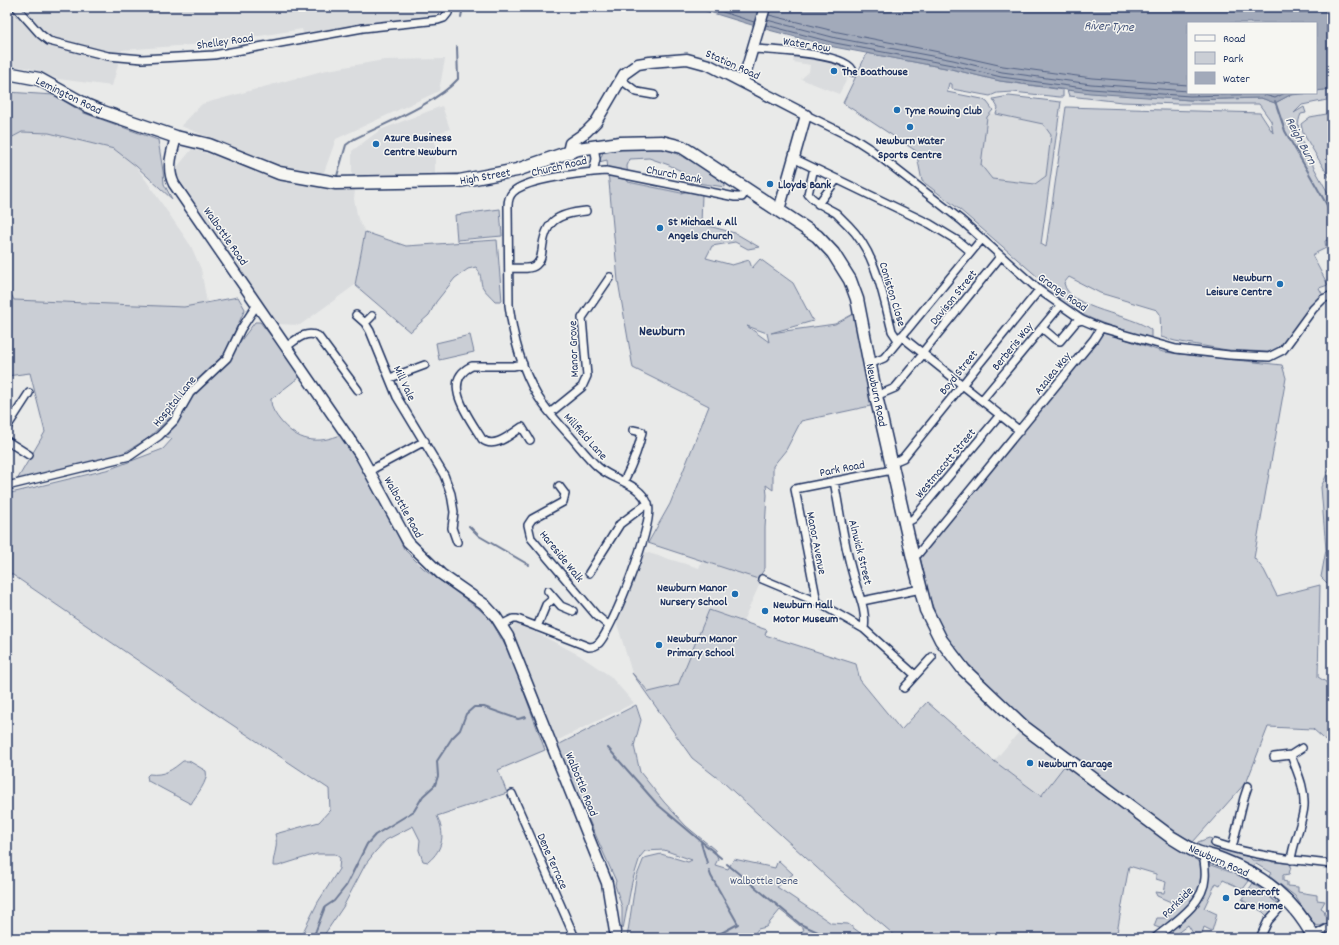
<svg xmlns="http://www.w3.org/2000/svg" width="1339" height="945" viewBox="0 0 1339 945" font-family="Dekko,sans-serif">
	<rect width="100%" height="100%" fill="#e9eae9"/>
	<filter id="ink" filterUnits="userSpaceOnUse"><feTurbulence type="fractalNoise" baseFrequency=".025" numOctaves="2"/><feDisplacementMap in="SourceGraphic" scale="8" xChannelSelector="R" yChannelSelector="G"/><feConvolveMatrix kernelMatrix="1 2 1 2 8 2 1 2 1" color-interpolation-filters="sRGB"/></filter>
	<g filter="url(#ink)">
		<!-- built -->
		<path fill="#dadcde" d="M7,7H448L449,12L303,33L302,29L218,43L122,50L112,86L58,79L29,68L7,66Z
			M794,55L838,62L851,72L839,94L801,79L809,72L810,65L793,62Z
			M445,59L439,91L336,139L323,175L277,165L181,126L202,104L322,71L384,60Z
			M442,106L450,129L435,134V175L352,178V151L380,130Z
			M991,113L1043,124L1051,135L1046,176L1035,184L992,179L981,165L987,117Z
			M22,132L49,133L114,149L136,166L191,246L201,269L207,303L184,307L141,306L14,300L7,286V140Z
			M192,149L252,167L296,183L355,190L354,199L358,219L365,232L355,285L300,325L276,324L174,171Z
			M645,552L699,568L702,560L762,579L743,621L709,610L679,685L649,692L632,673L615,617Z
			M516,622L579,655L610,676L634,703L554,742L511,630Z
			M1020,731L1065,765L1041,796L994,761Z"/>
		<!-- green -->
		<path fill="#caced5" stroke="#727e9a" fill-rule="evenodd" d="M867,53L951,69L1000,81L1063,90V97H1059L1013,92L997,93L990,96L952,89V84L949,83L947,92L982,99L987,102L993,110L987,117L981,165L992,179L1035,184L1046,176L1051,135L1043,124L996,114L998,108L993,99L1009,96L1061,102L1041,244L1046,247L1066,107L1260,113L1273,133L1271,121L1259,104H1179L1122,102L1069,96L1067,90L1190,100L1261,98L1275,103L1290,95L1316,93V91L1332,89V99L1302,105L1294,113L1304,107L1306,113L1301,114C1293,131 1305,148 1313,163V166L1332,200V238L1325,241L1326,248L1312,255L1328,285L1319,288L1323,295L1307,311L1286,341L1276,350L1267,352L1227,350L1175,341L1161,337L1160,314L1157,310L1100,293L1069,277L1064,283C1069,310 1133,314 1151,330V339C1115,327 1088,322 1057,298C1048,292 1042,288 1039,278L959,209L922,181L916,151L843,103Z
			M7,92L54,95L84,113L158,140L163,171L164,184L172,199L136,166L114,149L49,133L22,132L7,140Z
			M1332,113V182L1303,133L1301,124L1310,117Z
			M660,146L698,164L725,184V187L690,182L683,172L669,165L649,158L630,159L627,166L628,182L681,193L688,191L702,194L701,224L735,233L759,247L748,249L735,242L712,246L706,258L732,265L749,260L752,268L760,259L793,283L813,321L771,333L835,324L857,312L875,405L801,421L786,450L773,466V490L766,485L767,495L765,528V568L758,579L648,543L670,504L709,406L633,368L618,281L607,160L599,162L604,150ZM747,326L767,333L769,342Z
			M500,209L502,236L457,240L455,215Z
			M365,232L406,246L497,240L502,301H495C491,296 485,292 482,286C480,278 482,275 476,267L468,269L455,278L436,302L429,315L410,332L355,285Z
			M7,281V286L14,300L184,307L238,297L245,309L225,354L190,388L171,417L147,439L122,454L17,480L45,432L30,373L7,376Z
			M255,322H260L302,375L271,399C271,408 274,412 279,419C297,442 317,445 343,434L374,484L404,549L423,568L479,609L490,619L510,654L545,750L498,770L507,793L437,816C445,833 444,849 428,862L423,861L419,850L420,840L413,826L386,840L375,852L365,865L343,907L322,938H300L318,902L339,869L340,858L335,854H316L278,866H273C273,854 279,846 275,834L319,822L330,810L329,789L225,720L7,571V494L110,469L163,449L172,439L164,436L192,396L230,359L236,347Z
			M1104,332L1163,352L1282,365L1286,378L1254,558L1264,570L1277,596L1320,585L1318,677L1326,682L1332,690V746L1313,729L1268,727L1247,781L1193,842L1171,829L1020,716L974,670L944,637L930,599L920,557Z
			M470,335L474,352L439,360L436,343Z
			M1332,463V579L1327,583L1321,577L1326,550L1321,487Z
			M709,610L767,630L765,635L856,664L860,680L901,730L927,702L994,761L1041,796L1065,765L1169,843L1203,864L1204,874L1196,899L1162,929L1154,926L1157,918H1168L1171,902L1157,896L1155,892L1164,893L1166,882L1156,879V874L1129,866L1116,938H898L839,888L724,783L692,758L632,673L649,692L678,685Z
			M636,705L641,720L634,746L640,772L664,802L686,826L715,850L718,859L715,865L728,869L734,859L775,868L778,860L793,874L777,887L831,923L848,924L867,938H798L804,929L780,910L766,927L758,929L751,938H627L636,878L644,858L661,854L688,862L692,860L664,850L645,851L640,857L632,882L623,929H622V907L615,885L616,881L556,746Z
			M183,761H189L206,771C209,781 196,795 191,804L148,781L147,776L149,774C164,776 172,770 183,761Z
			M1209,838L1212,839L1210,846L1250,857L1252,860L1265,861L1267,859L1271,860L1272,862L1290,863L1291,866L1289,874L1283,875V881L1287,882V886L1298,887V892L1317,895V900L1325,901L1321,908L1324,910L1325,915L1332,916V921L1320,926L1314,925L1295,896L1269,876L1271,873L1256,864L1253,866L1197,845L1198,842Z
			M1205,863L1233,873L1249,881L1243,889L1223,880L1220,885L1216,883L1204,908L1217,914L1212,931L1204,927L1201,937L1196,938L1188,925L1171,938H1158L1203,893Z
			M1253,883L1278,904V906L1268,917L1263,912L1242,900Z"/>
		<!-- water -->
		<path fill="#a2aaba" stroke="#6c7995" d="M693,7H1332V89L1316,91V23H1188V93H1302L1290,95L1275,103L1261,98L1190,100L1090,93L1000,81L951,69L834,47L765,29Z"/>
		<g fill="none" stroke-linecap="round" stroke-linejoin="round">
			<!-- shore -->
			<path stroke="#516083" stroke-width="1" d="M707,7L754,22
				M769,15L838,32L954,55L1003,66L1092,78L1188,85
				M767,20L836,38L953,60L1002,72L1091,84L1188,91
				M766,25L835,43L952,65L1001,77L1091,89L1190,96L1261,94L1275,98L1285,93"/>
			<!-- stream -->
			<path stroke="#6c7995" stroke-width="2" d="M461,17L462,12
				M1275,101L1285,131L1332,214
				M337,176L346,145L354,139C384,124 437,103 458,79L457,47
				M469,526L479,536L529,565
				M608,748L657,804L721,858
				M701,843L707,863
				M727,864L800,924L831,938
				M709,870L711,876L738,924L712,938
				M313,938L325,907L334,901L346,886L367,844L375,835L414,811L423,796L435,785L438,776L437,761L452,738L460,730L466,714L474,707H484L518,719L526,717"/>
			<!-- street casing -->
			<g stroke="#1b2f5e" stroke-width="10">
				<path id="street" d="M16,7L40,34L49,41L108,56L142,59L214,55L363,28L438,20L444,18L448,13
					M753,49C769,50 851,53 853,72
					M620,79L637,92L654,95
					M806,115L853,138L870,149L961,220L1039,290L1082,320L1101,328L1176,349L1229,355L1269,357L1283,350L1313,309L1323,299L1332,295
					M793,158L930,224L958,241L970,251
					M814,168L808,194C816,204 826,207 836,213C840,217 845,222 849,226C876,253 883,296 892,331L898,340
					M593,172L606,171L735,197H742L747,189
					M818,204L837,179
					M509,268C517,268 530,270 536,265C541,261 541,257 542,251C545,220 557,214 586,211
					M356,315L365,323L370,331L397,397L444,475L451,494L454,512L452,528L457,542
					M365,323L372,316
					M1042,328L1055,339L1060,341L1076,322L1082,320
					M901,336L1020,431
					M286,347C296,340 305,330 318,336L358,390
					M923,352L1000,257
					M523,364L513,366H472C439,381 470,419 482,439C494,450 511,434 522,427L530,440
					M870,364L884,358L981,240
					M390,378L425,365
					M876,396L895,388L924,353
					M982,400L1060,306
					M550,413L582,387L587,376L582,318L610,277
					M7,427L29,393
					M7,441L29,455
					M891,463L903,458L1039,290
					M369,471L425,441
					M624,481C632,465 639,449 642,432L633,430
					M834,481C840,512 844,545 853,575C858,594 867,609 864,629
					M7,486L130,456L159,436L174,421L190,393L227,358L241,329L256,306
					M559,486L565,494L563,502L532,519L528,525L531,538L596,615L609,626
					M905,523L913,519L1000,415
					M913,558L918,554L1094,339L1101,328
					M589,573L620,524L648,503
					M762,579L817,602L864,629L915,675
					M548,591L561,606L573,611
					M862,601L921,589
					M817,602L795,489L892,470
					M501,625L513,619H517L589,647C594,647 596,646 599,643C613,628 655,522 648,504C639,482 613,481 598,467C588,458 580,447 571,437C559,424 546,410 537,395C521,368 513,336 509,305L508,206C508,201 509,196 513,192C526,179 575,174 593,172L596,159L594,146
					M537,627L546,605L554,598
					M904,688L932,657
					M1291,755C1297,772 1305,787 1304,806C1303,822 1293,842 1291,860
					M1274,757L1291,755L1302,748
					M512,794L575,938
					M1215,843C1254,856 1292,860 1332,864
					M1232,848L1244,798L1248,786
					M1313,936L1332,926
					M1155,938C1173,923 1204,904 1205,878C1206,870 1204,862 1203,854
					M1260,938L1268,921L1287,900"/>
			</g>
			<!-- secondary casing -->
			<g stroke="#1b2f5e" stroke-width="13">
				<path id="secondary" d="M743,81L765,7
					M176,137C172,153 166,168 174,184L361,456L408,542L441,574L484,604L496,617L508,636L607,883L616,938
					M568,152L570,143L586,132L596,122L624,74L638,64L650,62L687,59L709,65L806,115L779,210"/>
			</g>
			<!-- primary casing -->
			<g stroke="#1b2f5e" stroke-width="15">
				<path id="primary" d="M7,73L39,79L88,106L103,112L176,137L209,145L279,173L336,183L459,181L517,170L578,149L620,143L662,142L682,147L690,152L817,236L833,253L850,280L857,299L876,396L913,558L926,610L941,640L964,670L1024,727L1171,837C1179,842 1188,848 1197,852C1206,855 1215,857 1223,860C1262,875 1295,901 1314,938"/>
			</g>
			<!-- street -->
			<use href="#street" stroke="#f6f6f2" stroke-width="7"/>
			<!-- secondary -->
			<use href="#secondary" stroke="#f6f6f2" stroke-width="10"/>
			<!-- primary -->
			<use href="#primary" stroke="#f6f6f2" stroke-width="12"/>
		</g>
	</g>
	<!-- markers -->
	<g fill="#1f6fb2" stroke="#f6f6f2" stroke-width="1.5">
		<circle cx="834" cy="71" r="4"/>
		<circle cx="897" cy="110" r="4"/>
		<circle cx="910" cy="127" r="4"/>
		<circle cx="376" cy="144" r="4"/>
		<circle cx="770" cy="184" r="4"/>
		<circle cx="660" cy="228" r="4"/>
		<circle cx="1280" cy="284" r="4"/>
		<circle cx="735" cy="594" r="4"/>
		<circle cx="765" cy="611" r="4"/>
		<circle cx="659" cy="645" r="4"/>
		<circle cx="1030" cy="763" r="4"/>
		<circle cx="1226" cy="898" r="4"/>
	</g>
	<g text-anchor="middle" stroke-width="3" stroke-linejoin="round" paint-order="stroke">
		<!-- street labels -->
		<g font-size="12" fill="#1b2f5e" stroke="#f6f6f2">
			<text transform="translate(225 41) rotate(-8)" y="4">Shelley Road</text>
			<text transform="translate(807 44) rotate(9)" y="4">Water Row</text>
			<text transform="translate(733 64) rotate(24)" y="4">Station Road</text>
			<text transform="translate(69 95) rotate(26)" y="4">Lemington Road</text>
			<text transform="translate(559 166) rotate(-13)" y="4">Church Road</text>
			<text transform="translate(674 174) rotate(11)" y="4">Church Bank</text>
			<text transform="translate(485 176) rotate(-10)" y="4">High Street</text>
			<text transform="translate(226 236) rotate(55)" y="4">Walbottle Road</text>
			<text transform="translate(1063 292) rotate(35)" y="4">Grange Road</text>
			<text transform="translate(893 294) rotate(73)" y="4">Coniston Close</text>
			<text transform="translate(953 297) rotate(-51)" y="4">Davison Street</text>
			<text transform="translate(1012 346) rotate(-51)" y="4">Berberis Way</text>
			<text transform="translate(573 349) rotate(-92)" y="4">Manor Grove</text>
			<text transform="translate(958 372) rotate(-51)" y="4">Boyd Street</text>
			<text transform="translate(1052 373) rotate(-51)" y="4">Azalea Way</text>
			<text transform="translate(405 383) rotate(65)" y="4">Mill Vale</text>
			<text transform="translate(877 395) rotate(78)" y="4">Newburn Road</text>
			<text transform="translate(174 401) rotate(-51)" y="4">Hospital Lane</text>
			<text transform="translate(586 436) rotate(48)" y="4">Millfield Lane</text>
			<text transform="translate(945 463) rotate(-50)" y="4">Westmacott Street</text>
			<text transform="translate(842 468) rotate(-11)" y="4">Park Road</text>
			<text transform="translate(404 507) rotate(61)" y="4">Walbottle Road</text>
			<text transform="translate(817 543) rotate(79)" y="4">Manor Avenue</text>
			<text transform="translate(861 552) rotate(76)" y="4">Alnwick Street</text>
			<text transform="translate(562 556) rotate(51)" y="4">Hareside Walk</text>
			<text transform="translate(582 784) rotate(68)" y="4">Walbottle Road</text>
			<text transform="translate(1219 860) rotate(24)" y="4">Newburn Road</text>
			<text transform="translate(553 861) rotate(66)" y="4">Dene Terrace</text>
			<text transform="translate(1177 902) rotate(-45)" y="4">Parkside</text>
		</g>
		<!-- poi labels -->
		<g font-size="12" font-weight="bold" fill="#1b2f5e" stroke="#f6f6f2" text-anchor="start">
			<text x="842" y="75">The Boathouse</text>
			<text x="905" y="114">Tyne Rowing Club</text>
			<text x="384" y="141">Azure Business<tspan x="384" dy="14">Centre Newburn</tspan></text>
			<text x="910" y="144" text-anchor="middle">Newburn Water<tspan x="910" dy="14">Sports Centre</tspan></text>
			<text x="778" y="188">Lloyds Bank</text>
			<text x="668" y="225">St Michael &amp; All<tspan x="668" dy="14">Angels Church</tspan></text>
			<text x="1272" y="281" text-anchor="end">Newburn<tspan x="1272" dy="14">Leisure Centre</tspan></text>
			<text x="727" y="591" text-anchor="end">Newburn Manor<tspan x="727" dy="14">Nursery School</tspan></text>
			<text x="773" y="608">Newburn Hall<tspan x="773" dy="14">Motor Museum</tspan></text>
			<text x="667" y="642">Newburn Manor<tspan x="667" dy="14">Primary School</tspan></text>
			<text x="1038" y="767">Newburn Garage</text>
			<text x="1234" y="895">Denecroft<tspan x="1234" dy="14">Care Home</tspan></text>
		</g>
		<!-- park labels -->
		<g font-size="12" fill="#47577c" stroke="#f6f6f2">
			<text x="764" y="884">Walbottle Dene</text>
		</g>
		<!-- water labels -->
		<g font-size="13" font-style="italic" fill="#44547a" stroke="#f6f6f2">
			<text transform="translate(1109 25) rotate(2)" y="5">River Tyne</text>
			<text transform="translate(1302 140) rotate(62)" y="5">Reigh Burn</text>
		</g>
		<!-- quarter labels -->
		<g font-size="14" font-weight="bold" fill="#1b2f5e" stroke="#f6f6f2">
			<text x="662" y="335">Newburn</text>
		</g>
	</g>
	<!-- margin -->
	<rect width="1339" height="945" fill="none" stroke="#f6f6f2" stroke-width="24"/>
	<rect x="12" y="12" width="1315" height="921" fill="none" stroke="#1b2f5e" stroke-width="1.5" filter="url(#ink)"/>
	<!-- legend -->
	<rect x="1187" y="22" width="130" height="72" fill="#f6f6f2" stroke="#9ea6b7"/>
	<rect x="1195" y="35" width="20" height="6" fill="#f6f6f2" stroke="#9ea6b7"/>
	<text x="1223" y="42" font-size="12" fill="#1b2f5e">Road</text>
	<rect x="1195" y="52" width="20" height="12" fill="#caced5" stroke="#9ea6b7"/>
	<text x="1223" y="62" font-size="12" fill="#1b2f5e">Park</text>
	<rect x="1195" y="72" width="20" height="12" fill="#a2aaba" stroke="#9ea6b7"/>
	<text x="1223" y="82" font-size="12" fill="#1b2f5e">Water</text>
</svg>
